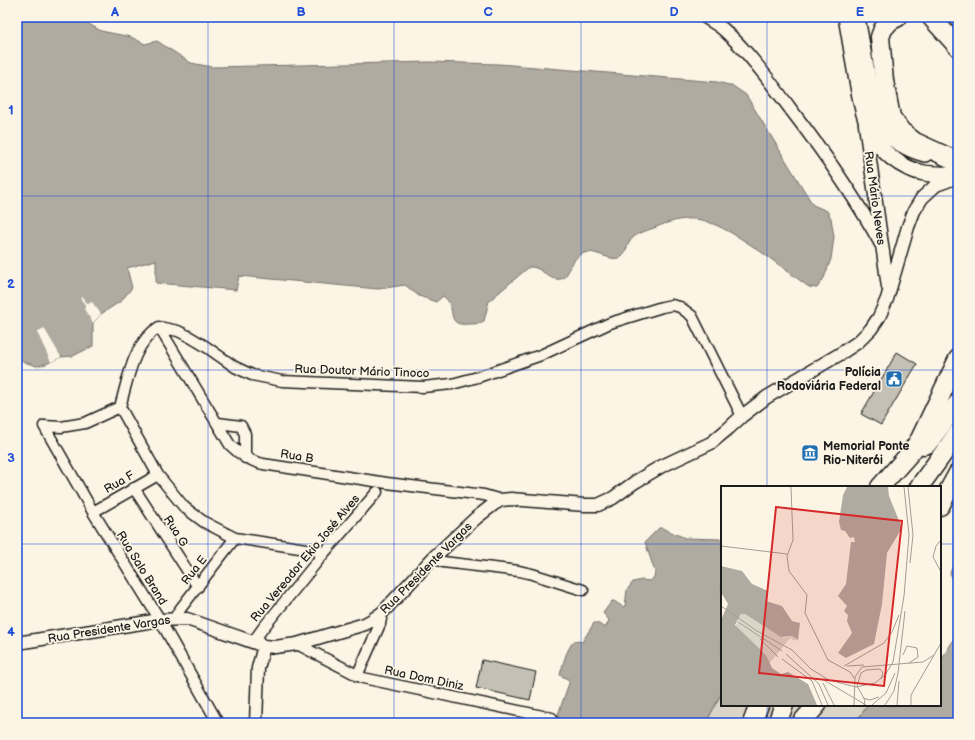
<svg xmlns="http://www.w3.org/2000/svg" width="975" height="740" viewBox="0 0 975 740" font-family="'Balsamiq Sans',sans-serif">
	<rect width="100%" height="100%" fill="#fcf5e5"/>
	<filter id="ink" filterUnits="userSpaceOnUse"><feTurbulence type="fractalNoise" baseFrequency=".025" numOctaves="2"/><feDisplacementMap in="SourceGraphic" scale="8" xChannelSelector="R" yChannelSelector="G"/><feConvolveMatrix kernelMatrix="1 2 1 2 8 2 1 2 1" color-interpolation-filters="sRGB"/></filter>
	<g filter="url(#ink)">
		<!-- green -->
		<path fill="#dbd5c8" stroke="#7c7872" d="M722,692V705H868L855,723H706Z"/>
		<!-- water -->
		<path fill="#b0aba1" stroke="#75726c" d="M17,17H77L101,31L131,37L145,44L157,41L191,63L212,67L430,62L499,64L717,82L733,86L746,95L813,205L827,211L831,218L834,237L831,259L824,278L817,288L809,287C782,268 727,222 695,219C681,218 668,222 654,228C646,231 633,234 629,243C626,248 626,255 619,258C608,261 595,249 584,253C570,257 570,277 561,279C548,282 543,266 529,267L489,301L484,321C479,324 474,324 469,324C443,327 459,307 443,296L436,302L419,296L405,285L378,289L239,276L236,290L156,283V260L127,268L132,288L121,301L101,314L93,323V346L73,356L61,357L46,364L37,366L17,360Z
			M659,528H662L685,538L722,539V692L706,723H555L569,683V680L560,675C563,664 566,650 574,641L582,642L594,623H597L604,627H606L609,620L603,613L612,601H614L623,607L625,606L627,590L633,582L642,580L650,581L654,577L655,572L645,542Z
			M958,552V590L950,573Z
			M958,632V723H855L868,705H940V662Z"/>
		<!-- pier -->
		<path fill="#fcf5e5" d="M82,297L88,304L92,302L101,314L93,323L84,309L86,306L80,298Z
			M44,328L61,357L51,362L37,332Z"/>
		<!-- building -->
		<path fill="#c4c0b3" stroke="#1c1c1c" d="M897,352L917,364L881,425L861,414Z
			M482,660L536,672L530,700L476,688Z"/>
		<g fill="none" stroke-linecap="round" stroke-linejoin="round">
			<!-- minor casing -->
			<g stroke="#1c1c1c" stroke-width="13">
				<path id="minor" d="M159,327L230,445C240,455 249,461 263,464L387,483L484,495L501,500
					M120,407L158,475L184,507L204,522L235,538L325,552
					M218,423L241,426L245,434V458
					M44,426L61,427L85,423L120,407C128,379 133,343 159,327L178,331L190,337L205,346L235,367L252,375L282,381L423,387L452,384L478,377L541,355L610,323L662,307L672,305L680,307L692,316L742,416
					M44,426L93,512L160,620L218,723
					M134,488L198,587
					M93,512L158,475
					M433,558L443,562L519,571L532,574L583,590
					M174,619L181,608L235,538
					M253,642L263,628L325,552L377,492
					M297,644L363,678L552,718
					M357,676L380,624L382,613"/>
			</g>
			<!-- tertiary casing -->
			<g stroke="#1c1c1c" stroke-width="15">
				<path id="tertiary" d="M705,17C711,21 718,25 723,29C748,51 772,84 792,111C825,154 856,198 882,246
					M865,125L888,287
					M17,643L160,620L187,619L264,646L275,647L297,644L365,624L372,620L382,613L433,558L476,518L494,504L501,500L511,499L585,505H598L613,498L635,482L660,467L711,443L729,428L742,416L767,397L840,354L858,342L871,329L879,317L887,299L908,227L914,211L922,198L936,185L958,177
					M256,723L258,668L264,646"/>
			</g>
			<!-- primary casing -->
			<g stroke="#1c1c1c" stroke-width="18">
				<path id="primary" d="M846,17C850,38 853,59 857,81C860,96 862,113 869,128C878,150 901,169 924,173C935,175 947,174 958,174
					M857,17C860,36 864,55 867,74C873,117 879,141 925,154"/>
			</g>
			<!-- motorway casing -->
			<g stroke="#1c1c1c" stroke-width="21">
				<path id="motorway" d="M898,17L890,21L883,29L880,37L884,81L891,117L901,131L915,142L950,158L958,159
					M931,17L958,47
					M924,445L927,444L958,403
					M880,487L912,451L920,439L958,359
					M919,487L958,433
					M940,506L958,473
					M752,723L759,705
					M777,723L784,705
					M801,723L817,705"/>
			</g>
			<!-- minor -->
			<use href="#minor" stroke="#fcf5e5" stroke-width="10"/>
			<!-- tertiary -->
			<use href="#tertiary" stroke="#fcf5e5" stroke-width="12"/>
			<!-- primary -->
			<use href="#primary" stroke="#fcf5e5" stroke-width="15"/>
			<!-- motorway -->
			<use href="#motorway" stroke="#fcf5e5" stroke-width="18"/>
		</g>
	</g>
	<!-- grid -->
	<path fill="none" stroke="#1d4ed8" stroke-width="1" stroke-opacity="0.55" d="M208,17V723M394,17V723M581,17V723M767,17V487M17,196H958M17,370H958M17,544H722M940,544H958M767,705V723"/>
	<!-- icons -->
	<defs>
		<g id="civic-square" transform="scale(0.9)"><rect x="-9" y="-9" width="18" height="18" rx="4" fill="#1f6fb2" stroke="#fcf5e5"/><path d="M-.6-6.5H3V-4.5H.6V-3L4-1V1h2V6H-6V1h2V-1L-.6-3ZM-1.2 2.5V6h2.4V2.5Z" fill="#fff"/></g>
		<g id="museum-square" transform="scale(0.9)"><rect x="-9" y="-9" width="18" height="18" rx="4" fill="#1f6fb2" stroke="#fcf5e5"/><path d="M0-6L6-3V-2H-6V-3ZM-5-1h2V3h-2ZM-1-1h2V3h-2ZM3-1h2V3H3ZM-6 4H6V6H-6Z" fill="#fff"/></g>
	</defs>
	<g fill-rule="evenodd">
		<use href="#civic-square" x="894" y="379"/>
		<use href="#museum-square" x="810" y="453"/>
	</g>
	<g text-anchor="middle" stroke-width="3.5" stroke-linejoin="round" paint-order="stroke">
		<!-- street labels -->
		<g font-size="12" fill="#1c1c1c" stroke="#fcf5e5">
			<text transform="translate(875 198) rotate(82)" y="4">Rua Mário Neves</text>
			<text transform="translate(362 371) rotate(2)" y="4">Rua Doutor Mário Tinoco</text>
			<text transform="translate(297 456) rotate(9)" y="4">Rua B</text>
			<text transform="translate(119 482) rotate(-30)" y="4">Rua F</text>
			<text transform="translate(176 531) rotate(57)" y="4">Rua G</text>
			<text transform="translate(305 558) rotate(-50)" y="4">Rua Vereador Ekio José Alves</text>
			<text transform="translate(142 568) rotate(58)" y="4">Rua Salo Brand</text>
			<text transform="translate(426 568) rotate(-45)" y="4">Rua Presidente Vargas</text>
			<text transform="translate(194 570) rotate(-52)" y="4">Rua E</text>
			<text transform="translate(109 629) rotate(-9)" y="4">Rua Presidente Vargas</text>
			<text transform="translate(424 678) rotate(12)" y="4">Rua Dom Diniz</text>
		</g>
		<!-- poi labels -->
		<g font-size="12" font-weight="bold" fill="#1c1c1c" stroke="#fcf5e5" text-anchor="end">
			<text x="881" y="376">Polícia<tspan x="881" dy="14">Rodoviária Federal</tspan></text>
			<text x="823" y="450" text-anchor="start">Memorial Ponte<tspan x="823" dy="14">Rio-Niterói</tspan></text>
		</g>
	</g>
	<!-- overview -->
	<g transform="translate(721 486)">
		<rect width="220" height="220" fill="#fcf5e5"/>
		<path d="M20,128H24L63,152L71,150L75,153L74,155L69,152L48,178L45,169L14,141Z" fill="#dbd5c8"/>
		<path d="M126,1H167L168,10L181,42L166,67L161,118L153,158L125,172L117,167L131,147L126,135L127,129L123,125L126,120L117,110L125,98L130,56H134L133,51L129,52L124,45L120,44L118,36L122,9ZM0,80L21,85L31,98L47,105L45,115L61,120L71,135L79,137L77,154L71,150L60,151L24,128H20L14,139L45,169L51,182L60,188L67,186L87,198L96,219H0V134L7,118L1,108Z" fill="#b0aba1"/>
		<path fill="none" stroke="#a29e95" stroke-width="1" d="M70,1L72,54L66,70L68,85L86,109L84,127L107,174L129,186L133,192M187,1L192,49L189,77M220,54L215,60L212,71L220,86M0,60L66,68M0,120L36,145L71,164L90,183L108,194L135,201L154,197L164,189L172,176L183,110L188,49L183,1M17,136L61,165M39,153L57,171M65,168L98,198L107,219M182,169L186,160L196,162L197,171L188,177M61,173L91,195L101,219M123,180L163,157L171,146L178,129M126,180L143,179M101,193L145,219M102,197L113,219M142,212L149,214L158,211M133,219L134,191L141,181L202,176L213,169M143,219L144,214L136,200L140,187L145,184L159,183L162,187L160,193M151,219L165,207L174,187M164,219L173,205L177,187L184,125M176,219L178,195M190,219V209L220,157"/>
		<path fill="#d62828" fill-opacity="0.15" stroke="#d62828" stroke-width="2" d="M55,21L181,35L163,200L38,187Z"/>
		<rect width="220" height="220" fill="none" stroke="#1c1c1c" stroke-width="2"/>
	</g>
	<!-- margin -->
	<rect width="975" height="740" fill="none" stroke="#fcf5e5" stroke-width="44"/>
	<rect x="22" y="22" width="931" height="696" fill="none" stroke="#1d4ed8" stroke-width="1.5"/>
	<g font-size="13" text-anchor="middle" font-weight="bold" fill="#1d4ed8">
		<text x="115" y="16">A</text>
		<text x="301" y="16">B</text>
		<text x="488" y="16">C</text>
		<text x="674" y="16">D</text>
		<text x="860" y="16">E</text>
		<text x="11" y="114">1</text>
		<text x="11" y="288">2</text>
		<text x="11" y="462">3</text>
		<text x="11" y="636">4</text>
	</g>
</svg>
